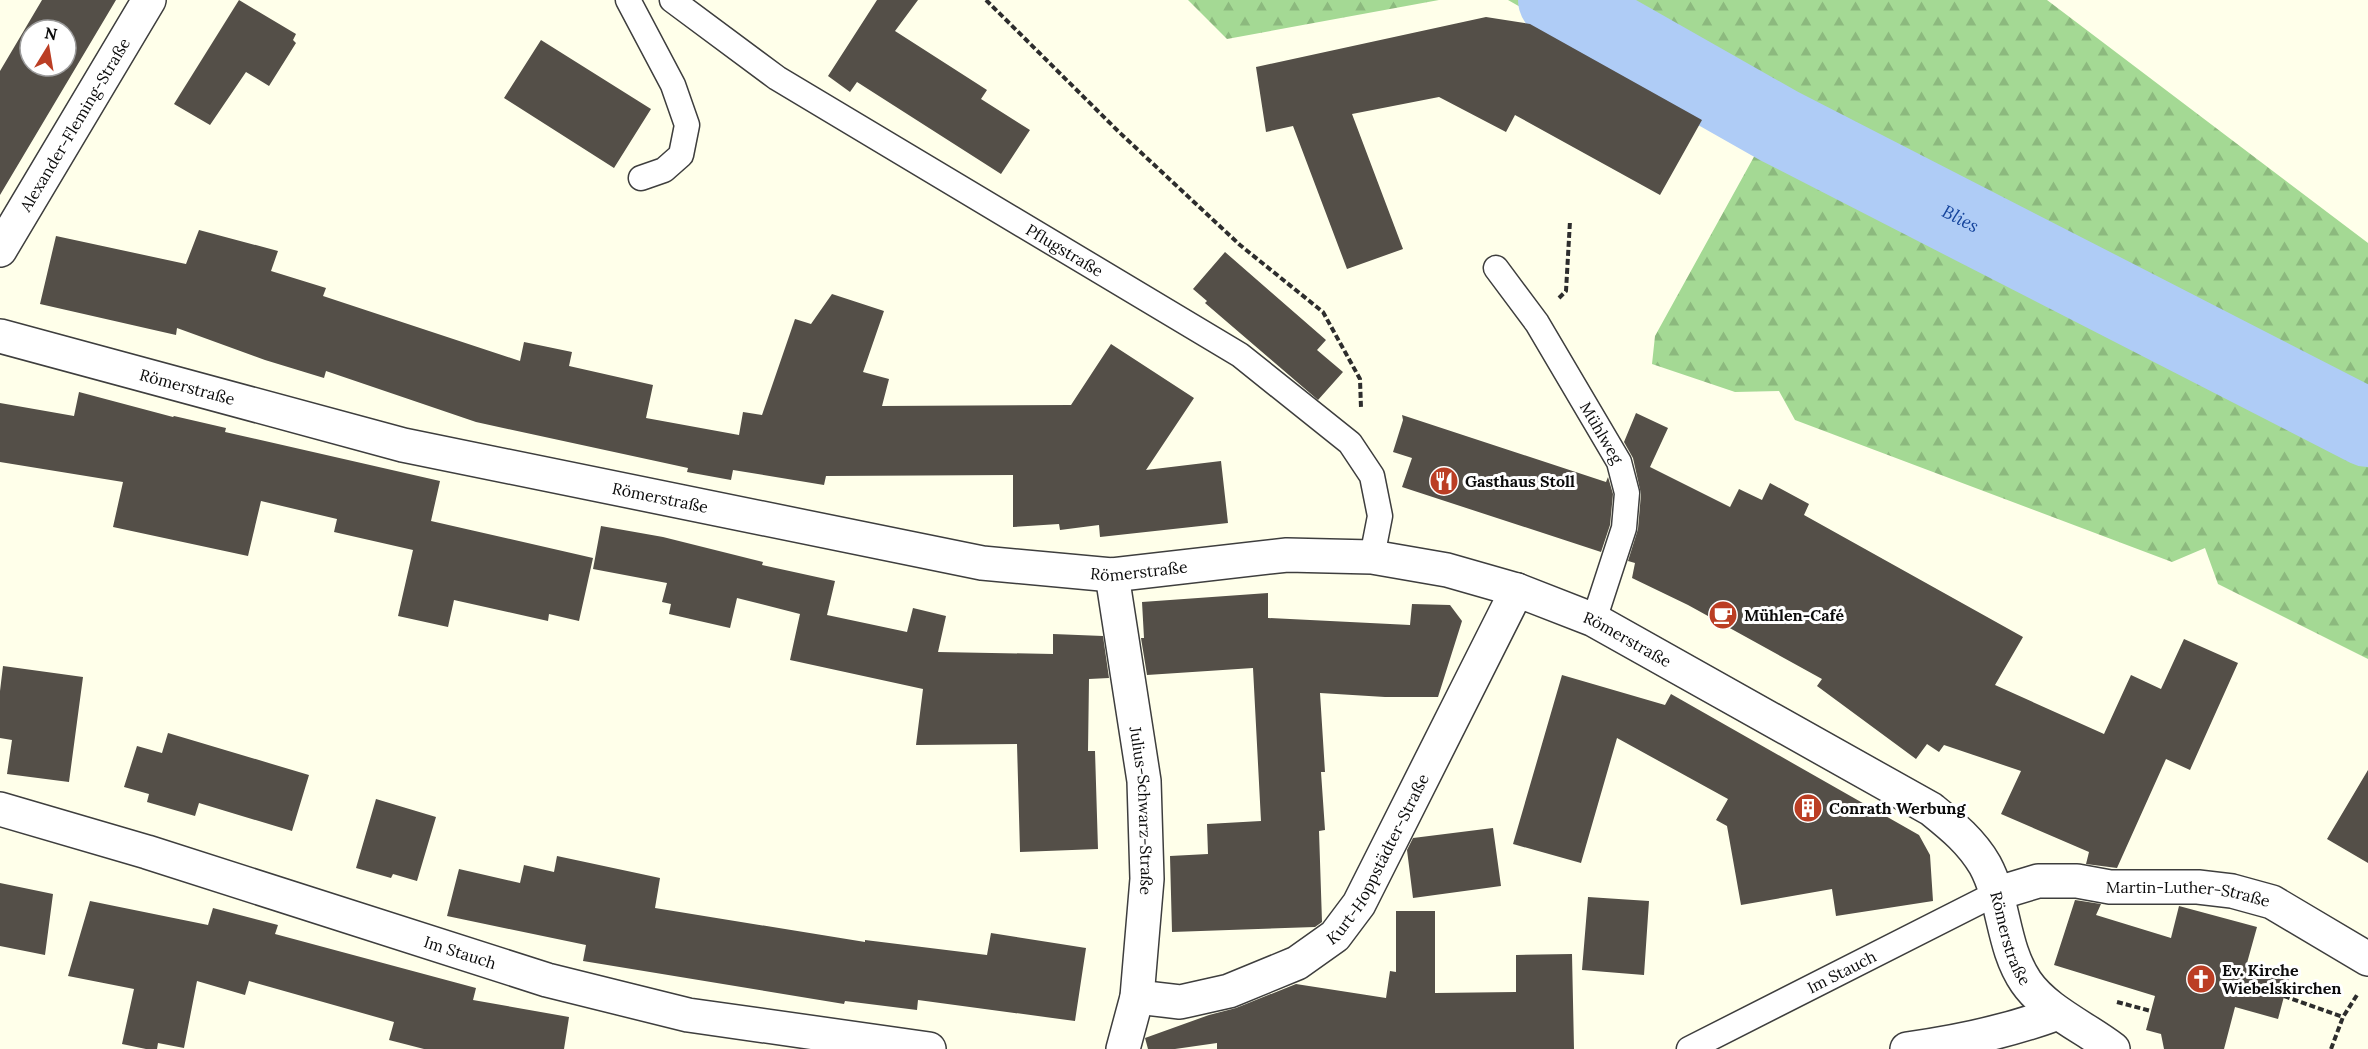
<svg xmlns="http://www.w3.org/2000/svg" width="2368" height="1049" viewBox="0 0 2368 1049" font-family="Lora,serif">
	<defs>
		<pattern id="forest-firs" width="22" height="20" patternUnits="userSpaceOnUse" patternTransform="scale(1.5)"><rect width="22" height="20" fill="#a4d994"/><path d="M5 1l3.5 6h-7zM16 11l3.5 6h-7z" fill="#8cb97e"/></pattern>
	</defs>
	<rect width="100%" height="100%" fill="#ffffea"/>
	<!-- forest -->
	<path fill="url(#forest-firs)" d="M1188,0H1439L1227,39Z
		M1508,0H2047L2368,243V659L2218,584L2205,548L2172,562L1795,420L1779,391L1735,392L1652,364L1655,336L1761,144Z"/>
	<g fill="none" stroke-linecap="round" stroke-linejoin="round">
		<!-- river -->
		<path stroke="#afccf6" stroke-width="78" id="s1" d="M1557,0L1779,126L2368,428"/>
	</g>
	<!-- building -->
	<path fill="#544f48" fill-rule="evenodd" d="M42,0H116L0,195V71ZM30,30H66V66H30Z
		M239,0L296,34L293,40L296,43L269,86L246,72L210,125L174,104Z
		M877,0H918L895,31L987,90L981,99L1030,130L1001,174L857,82L850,92L828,76Z
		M1486,17L1530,24L1702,120L1660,195L1515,115L1506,132L1439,97L1352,114L1403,249L1347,269L1293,126L1266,132L1256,67Z
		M541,40L651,109L614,168L504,98Z
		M199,230L278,251L271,271L326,288L323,296L520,361L524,342L572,352L569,366L653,385L646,418L739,435L743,412L762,415L795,319L811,324L832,294L884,311L863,372L889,379L882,406L1071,405L1111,344L1194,398L1146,470L1221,461L1228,523L1100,537L1099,525L1060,530L1059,524L1013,527V475L826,476L824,485L733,470L731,480L687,472L688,468L476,422L326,371L324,378L265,360L177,328L176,335L40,304L56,236L186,264Z
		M1225,252L1326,340L1317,350L1343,372L1318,400L1205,303L1207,301L1193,289Z
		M79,392L173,417L174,416L226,428L225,432L440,481L431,521L593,558L579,621L549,614L548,621L454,600L448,627L398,616L413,550L334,532L337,519L261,501L248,556L113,527L123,482L0,462V403L74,416Z
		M1636,413L1668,428L1650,467L1730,507L1739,489L1762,500L1770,483L1809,504L1804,515L2023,637L1995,685L2104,734L2131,675L2161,689L2184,639L2238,663L2190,770L2166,759L2117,868L2086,864L2089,852L2001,814L2021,771L1944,745L1939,752L1927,744L1916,759L1817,686L1822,679L1688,605L1632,578L1635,563L1628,561L1638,529L1641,494L1633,458L1624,442Z
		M1402,415L1606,482L1608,477L1613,494L1610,525L1601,552L1402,487L1412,458L1393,452L1403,420Z
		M601,526L663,537L763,562L762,565L835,581L827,615L907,632L913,608L946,616L938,652L1053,654V634L1103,636L1109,678L1089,679L1088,751H1095L1098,849L1020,852L1017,744L916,745L923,689L790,660L800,614L737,598L730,628L669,614L671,604L662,602L667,583L593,569Z
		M1268,593V618L1410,625L1412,604L1450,605L1462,621L1438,697H1385L1320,693L1325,772H1321L1325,830L1319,831L1322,922L1315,927L1172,932L1170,856L1208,854L1207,824L1261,821L1253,668L1147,675L1141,638H1144L1142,602Z
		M3,666L83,677L69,782L7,774L12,740L0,738V691Z
		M1562,675L1665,705L1671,694L1919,835L1930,855L1933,901L1836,916L1832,889L1741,905L1727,826L1716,820L1728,799L1617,738L1581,863L1513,844Z
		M168,733L309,775L292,831L199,803L195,816L147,802L149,794L124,787L137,746L162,753Z
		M2368,770V863L2327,839Z
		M376,799L436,817L417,881L393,874L391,878L356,868Z
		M1493,828L1501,886L1413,898L1407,850L1413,838Z
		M557,856L660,878L655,908L865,942V940L987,955L991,933L1086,948L1075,1021L918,1000L917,1010L845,1001L844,1004L583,961L586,945L447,916L459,869L520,883L524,865L554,872Z
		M0,883L53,894L45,955L0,946Z
		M1588,897L1649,901L1644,975L1582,970Z
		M2075,900L2101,904L2096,915L2171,938L2179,906L2257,927L2247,963L2290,974L2278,1019L2235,1007L2224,1049H2164L2161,1034L2146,1030L2155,996L2054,965Z
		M90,901L208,925L213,908L278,925L275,934L476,988L473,1000L569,1017L564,1049H424L389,1040L394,1022L249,981L245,995L197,981L184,1048L158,1043L157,1049H146L122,1044L134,989L68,976Z
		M1396,911H1435V993L1516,992V955L1572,954L1574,1049H1217V1043L1175,1049H1148L1145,1038L1209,1015L1236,1008L1296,984L1386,998L1390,971L1396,972Z"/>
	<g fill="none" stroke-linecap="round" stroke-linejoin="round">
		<!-- service casing -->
		<g stroke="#3e3e3e" stroke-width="27">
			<g id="service">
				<path d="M628,0L673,85L687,125L681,155L664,170L641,178"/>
				<path id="s2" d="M672,0L777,78L1240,355L1350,443L1372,476L1380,516L1372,557"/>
				<path id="s3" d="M1496,268L1537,323L1619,462L1627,493L1624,528L1594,620"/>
				<path id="s4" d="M1689,1049L1995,894"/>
			</g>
		</g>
		<!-- minor casing -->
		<g stroke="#3e3e3e" stroke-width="36">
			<g id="minor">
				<path id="s5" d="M0,250L149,0"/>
				<path id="s6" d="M0,336L403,445L982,563L1112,575L1287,555L1372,557L1447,570L1517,590L1594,620L1931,809C1952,826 1971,841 1985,865C2005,902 2002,947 2026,982C2046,1011 2086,1028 2113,1049"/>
				<path id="s7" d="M1112,575L1144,781L1147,879L1137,997L1123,1049"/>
				<path id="s8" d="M0,809L147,852L547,980L688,1015L929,1049"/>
				<path id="s9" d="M1995,894L2038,881H2077L2110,887H2198L2232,891L2272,902L2368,959"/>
				<path id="s10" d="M1137,997L1180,1002L1229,991L1297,963L1335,936L1359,904L1517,590"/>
				<path d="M1907,1049C1959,1042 2009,1031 2058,1013"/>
			</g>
		</g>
		<!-- path -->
		<path stroke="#2d2d2d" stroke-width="4" stroke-dasharray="6 3" stroke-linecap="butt" d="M986,0L1119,132L1240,245L1323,312L1360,379L1361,408
			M1559,298L1566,291L1570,221
			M2284,996L2343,1017
			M2117,1002L2151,1011
			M2331,1049L2343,1017L2357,995"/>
		<!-- service -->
		<use href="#service" stroke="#fff" stroke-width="24"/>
		<!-- minor -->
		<use href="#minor" stroke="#fff" stroke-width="33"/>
	</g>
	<!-- icons -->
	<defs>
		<g id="restaurant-disc" transform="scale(1.5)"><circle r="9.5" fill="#bb3e24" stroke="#fff"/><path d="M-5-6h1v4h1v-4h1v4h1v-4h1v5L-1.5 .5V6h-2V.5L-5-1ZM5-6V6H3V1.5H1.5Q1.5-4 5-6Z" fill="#fff"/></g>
		<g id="cafe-disc" transform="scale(1.5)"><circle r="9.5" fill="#bb3e24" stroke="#fff"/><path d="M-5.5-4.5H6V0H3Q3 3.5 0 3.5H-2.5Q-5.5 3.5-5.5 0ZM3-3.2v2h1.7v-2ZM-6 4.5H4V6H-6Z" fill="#fff"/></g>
		<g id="building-disc" transform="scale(1.5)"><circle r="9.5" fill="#bb3e24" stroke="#fff"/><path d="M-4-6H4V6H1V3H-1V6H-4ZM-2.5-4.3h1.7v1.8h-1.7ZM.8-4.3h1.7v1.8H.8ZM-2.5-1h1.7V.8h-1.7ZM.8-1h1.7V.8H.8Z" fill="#fff"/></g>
		<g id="church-disc" transform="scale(1.5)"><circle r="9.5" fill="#bb3e24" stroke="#fff"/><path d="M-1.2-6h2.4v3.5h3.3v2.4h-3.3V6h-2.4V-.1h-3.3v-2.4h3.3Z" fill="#fff"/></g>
	</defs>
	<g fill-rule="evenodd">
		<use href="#restaurant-disc" x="1444" y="481"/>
		<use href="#cafe-disc" x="1723" y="615"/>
		<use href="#building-disc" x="1808" y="808"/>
		<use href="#church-disc" x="2201" y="979"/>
	</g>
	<g text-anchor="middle" stroke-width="6" stroke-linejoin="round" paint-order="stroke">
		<!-- street labels -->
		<g font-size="16" fill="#0b0b0b" stroke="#fff">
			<text dy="6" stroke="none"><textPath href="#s5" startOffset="146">Alexander-Fleming-Straße</textPath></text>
			<text dy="6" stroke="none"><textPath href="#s2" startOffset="466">Pflugstraße</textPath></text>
			<text dy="6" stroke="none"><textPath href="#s6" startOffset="194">Römerstraße</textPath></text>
			<text dy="6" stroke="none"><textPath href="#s3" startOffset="196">Mühlweg</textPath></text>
			<text dy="6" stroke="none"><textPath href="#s6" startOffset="680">Römerstraße</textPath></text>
			<text dy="6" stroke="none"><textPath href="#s6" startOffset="1166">Römerstraße</textPath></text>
			<text dy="6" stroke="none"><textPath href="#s6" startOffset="1670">Römerstraße</textPath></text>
			<text dy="6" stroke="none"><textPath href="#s7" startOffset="238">Julius-Schwarz-Straße</textPath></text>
			<text dy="6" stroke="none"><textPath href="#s10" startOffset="302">Kurt-Hoppstädter-Straße</textPath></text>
			<text dy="6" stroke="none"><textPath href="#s9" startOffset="196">Martin-Luther-Straße</textPath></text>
			<text dy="6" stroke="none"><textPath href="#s6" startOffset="2174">Römerstraße</textPath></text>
			<text dy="6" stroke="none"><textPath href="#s8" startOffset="482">Im Stauch</textPath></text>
			<text dy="6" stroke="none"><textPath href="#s4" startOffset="171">Im Stauch</textPath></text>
		</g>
		<!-- poi labels -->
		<g font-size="16" font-weight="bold" fill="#0b0b0b" stroke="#fff" text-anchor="start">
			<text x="1465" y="487">Gasthaus Stoll</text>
			<text x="1744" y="621">Mühlen-Café</text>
			<text x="1829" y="814">Conrath Werbung</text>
			<text x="2222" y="976">Ev. Kirche<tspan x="2222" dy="18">Wiebelskirchen</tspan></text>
		</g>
		<!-- water labels -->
		<g font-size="18" font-style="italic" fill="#15449c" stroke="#fff">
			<text dy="6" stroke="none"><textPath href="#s1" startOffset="459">Blies</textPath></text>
		</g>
	</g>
	<!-- north arrow -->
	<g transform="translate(48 48) rotate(11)"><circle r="28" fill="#ffffff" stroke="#9d9d9d" stroke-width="1.5"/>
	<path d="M0-4.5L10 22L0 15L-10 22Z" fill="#bb3e24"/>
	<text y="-9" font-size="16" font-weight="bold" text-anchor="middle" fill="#0b0b0b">N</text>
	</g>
</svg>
